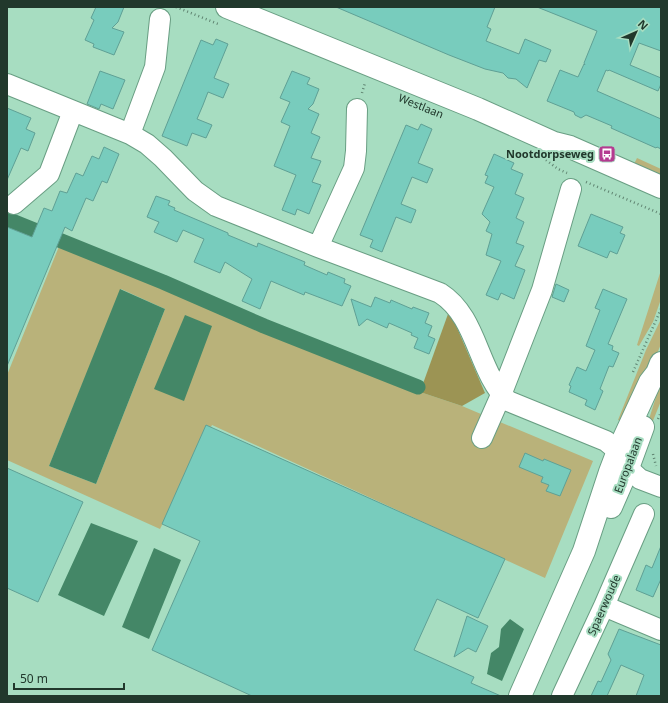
<svg xmlns="http://www.w3.org/2000/svg" width="668" height="703" viewBox="0 0 668 703" font-family="'Noto Sans',sans-serif">
	<rect width="100%" height="100%" fill="#a7ddc1"/>
	<!-- green -->
	<path fill="#b9b27a" fill-rule="evenodd" d="M637,158L661,169V180L634,164Z
		M60,244L299,344L420,392L462,406L593,461L545,578L212,425L160,529L7,460V375ZM121,289L165,309L96,484L49,466Z
		M661,270V299L653,322L639,346L637,345Z
		M661,319V344L640,396L625,424L618,420L646,350Z
		M661,381V401L648,433L645,432Z"/>
	<!-- forest -->
	<path fill="#9c9454" d="M448,314L455,323L485,393L462,406L420,392Z"/>
	<!-- water -->
	<path fill="#448767" d="M120,289L165,309L96,484L49,466Z
		M185,315L212,326L184,401L154,389Z
		M91,523L138,541L104,616L58,595Z
		M154,548L181,560L149,639L122,627Z
		M510,619L524,629L502,681L487,674L491,653L499,647L501,629Z"/>
	<g fill="none" stroke-linecap="round" stroke-linejoin="round">
		<!-- canal -->
		<path stroke="#448767" stroke-width="15" d="M7,219L163,282L264,326L418,387"/>
	</g>
	<!-- building -->
	<path fill="#78ccbd" stroke="#5fa095" d="M96,7H124L118,22L112,28L124,32L114,55L93,47L94,44L85,40L94,20L91,18Z
		M336,7H495L487,27L491,29L486,41L519,54L525,39L551,50L546,62L539,60L527,88L516,79L508,78L503,73L485,69L449,55Z
		M537,7H661V51L639,43L630,65L661,78V84L658,91L609,70L608,71L606,70L597,91L661,119V149L657,147L656,148L611,128L612,126L586,115L581,118L575,115L574,112L547,101L560,70L578,77L584,64L585,65L584,63L597,31Z
		M216,39L228,44L214,78L229,84L223,98L208,92L203,105L197,119L212,125L206,138L192,133L187,146L162,136L201,40L213,45Z
		M100,71L125,80L113,109L101,104L99,109L87,104Z
		M292,71L310,78L307,84L319,89L313,104L308,109L319,114L311,133L320,137L311,158L321,161L312,182L321,185L309,214L297,209L295,215L282,210L296,175L274,166L290,126L281,122L290,102L280,98Z
		M7,108L31,118L26,129L35,133L28,151L21,148L7,180Z
		M421,124L432,129L418,163L433,169L427,183L412,177L401,204L416,210L411,223L396,217L382,252L370,247L373,240L360,235L406,125L418,130Z
		M104,147L119,154L107,183L102,181L93,201L86,198L72,231L65,227L7,366V227L32,237L44,208L52,211L60,191L67,193L76,173L83,176L92,156L99,159Z
		M494,154L514,163L511,169L523,174L515,194L524,198L516,218L524,222L516,243L524,246L515,266L525,270L514,299L501,293L498,300L486,295L501,261L486,255L492,234L486,231L490,222L482,214L494,187L485,183L488,176L485,175Z
		M156,196L170,201L168,205L175,208L174,210L228,233V235L257,247L258,243L305,262L304,265L327,275L328,272L345,279L344,283L351,286L342,306L305,292L304,295L271,281L260,309L242,301L252,279L225,262L220,273L194,262L204,239L183,230L177,242L154,232L159,222L147,217Z
		M591,214L623,227L620,233L625,235L617,254L610,251L607,258L578,246Z
		M556,284L569,290L564,302L552,297Z
		M603,289L627,299L608,344L613,346L612,350L619,353L613,367L609,366L600,389L603,391L595,410L585,405L587,400L569,392L571,386L569,385L577,367L586,371L595,350L586,346L600,310L595,308Z
		M375,297L390,303L391,300L412,309L413,307L429,313L425,323L432,326L428,336L435,339L429,354L414,348L418,338L411,335L412,333L389,323L387,328L367,319L359,326L351,299L371,307Z
		M206,425L505,559L478,618L437,599L414,650L474,677L471,683L501,696H252L152,650L200,541L162,524Z
		M525,453L543,461L544,459L571,470L560,496L546,491L549,485L541,482L543,477L519,467Z
		M7,468L83,502L38,602L7,588Z
		M661,546V579L653,597L636,590L646,565L652,568Z
		M467,616L488,626L476,652L468,648L454,657Z
		M619,629L661,645V696H636L644,675L621,665L607,696H591L598,681L601,682L611,660L608,654Z"/>
	<g fill="none" stroke-linecap="round" stroke-linejoin="round">
		<!-- minor casing -->
		<g stroke="#699e83" stroke-width="22">
			<path id="minor" d="M7,84L130,134L147,144L163,158L195,191L216,206L318,247L440,293C478,317 477,371 508,401L606,441L618,451L628,468L640,479L661,487
				M130,134L155,67L160,19
				M14,204L49,174L73,111
				M318,247L354,168L356,151L357,109
				M482,438L501,395L542,290L571,189
				M604,606L661,630
				M562,696L604,606L644,514"/>
		</g>
		<!-- major casing -->
		<g stroke="#699e83" stroke-width="24">
			<path id="major" d="M227,7L478,109L554,143L570,147L661,187
				M611,507L628,468L643,427
				M520,696L584,551L610,472L618,451L650,382L657,373L661,363"/>
		</g>
		<!-- path -->
		<path stroke="#608572" stroke-width="2.5" stroke-dasharray="1 3" stroke-linecap="butt" d="M176,7L218,24
			M362,93L365,83
			M546,160L558,169L567,173
			M586,182L661,214
			M633,372L661,309
			M658,419L661,412
			M653,454L656,466"/>
		<!-- minor -->
		<use href="#minor" stroke="#fff" stroke-width="20"/>
		<!-- major -->
		<use href="#major" stroke="#fff" stroke-width="22"/>
	</g>
	<!-- icons -->
	<defs>
		<g id="bus-square" transform="scale(0.9)"><rect x="-9" y="-9" width="18" height="18" rx="4" fill="#b43b90" stroke="#a7ddc1"/><path d="M-5-6H5V4H4V6H2V4H-2V6H-4V4H-5ZM-3.5-4V0h7V-4ZM-3.5 1.2v1.5H-2V1.2ZM2 1.2v1.5H3.5V1.2Z" fill="#fff"/></g>
	</defs>
	<g fill-rule="evenodd">
		<use href="#bus-square" x="607" y="154"/>
	</g>
	<g text-anchor="middle" stroke-width="4" stroke-linejoin="round" paint-order="stroke">
		<!-- street labels -->
		<g font-size="11" fill="#21382c" stroke="#a7ddc1">
			<text transform="translate(421 106) rotate(22)" y="4">Westlaan</text>
			<text transform="translate(628 465) rotate(-69)" y="4">Europalaan</text>
			<text transform="translate(604 605) rotate(-66)" y="4">Spaerwoude</text>
		</g>
		<!-- poi labels -->
		<g font-size="11" font-weight="bold" fill="#21382c" stroke="#a7ddc1" text-anchor="end">
			<text x="594" y="158">Nootdorpseweg</text>
		</g>
	</g>
	<!-- border -->
	<rect width="668" height="703" fill="none" stroke="#21382c" stroke-width="16"/>
	<!-- north arrow -->
	<g transform="translate(636 32) rotate(45)" stroke="#a7ddc1" stroke-width="3" paint-order="stroke">
	<path d="M0-3L7 15L0 10L-7 15Z" fill="#21382c"/>
	<text y="-6" font-size="11" font-weight="bold" text-anchor="middle" fill="#21382c">N</text>
	</g>
	<!-- scale -->
	<path d="M14 683v6h110v-6" fill="none" stroke="#21382c" stroke-width="2"/>
	<text x="20" y="683" font-size="12" fill="#21382c" stroke="#a7ddc1" stroke-width="3" paint-order="stroke">50 m</text>
</svg>
